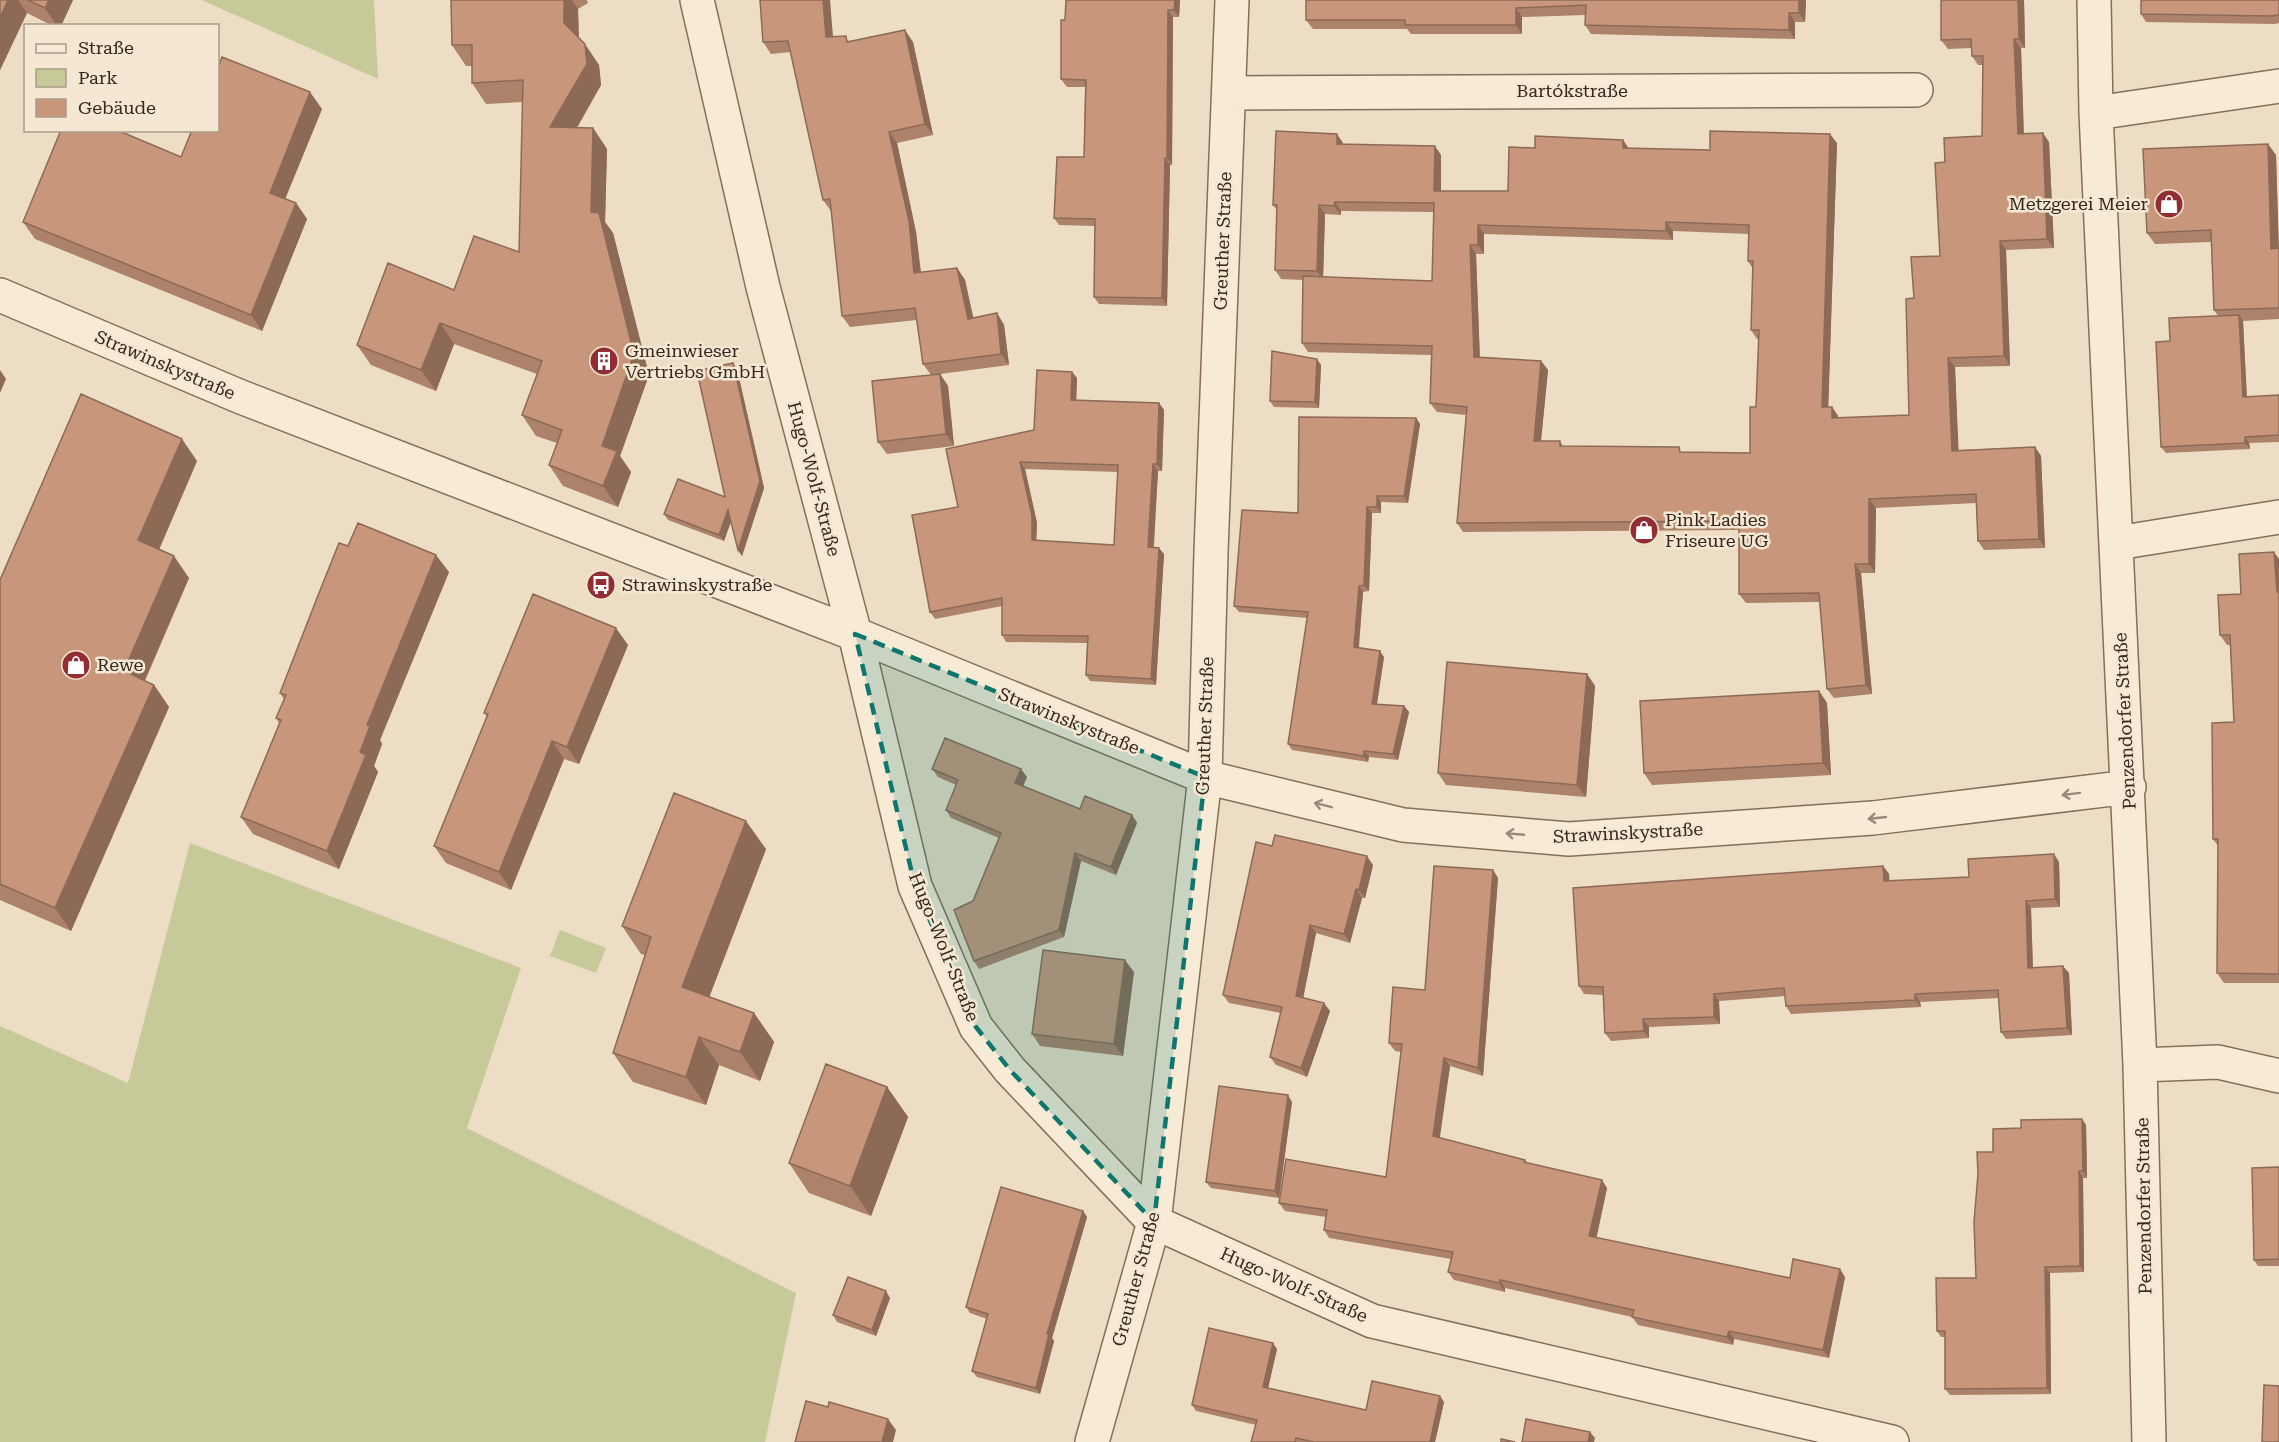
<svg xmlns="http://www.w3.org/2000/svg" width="2279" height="1442" viewBox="0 0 2279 1442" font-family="'Roboto Serif',serif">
	<rect width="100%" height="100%" fill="#ecddc4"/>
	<!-- green -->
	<path fill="#c6c998" d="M202,0H374L378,79Z
		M190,843L521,968L467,1128L796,1293L765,1442H0V1026L128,1083Z
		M560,930L606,948L596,973L550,956Z"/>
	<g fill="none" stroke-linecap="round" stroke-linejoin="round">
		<!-- street casing -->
		<g stroke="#856f5b" stroke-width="36">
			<path id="street" d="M697,0L763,287L855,634L915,886L976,1027L1010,1070L1154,1222L1372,1321L1892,1442
				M2094,0L2096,113L2140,1065L2149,1442
				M1229,93L1916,90
				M2096,113L2279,86
				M0,295L241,397L855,634L1205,777L1403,825L1569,839L1873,818L2129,787
				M2117,543L2279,517
				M2140,1065L2218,1062L2279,1076
				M1092,1442L1154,1222L1205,777L1211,552L1232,0"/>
		</g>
		<!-- street -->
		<use href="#street" stroke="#f7ebd6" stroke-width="33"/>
	</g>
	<!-- wall -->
	<path fill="#ac826a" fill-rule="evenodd" d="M0,0H73L61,26H53L27,13L0,70Z
		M451,0H587L588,3L578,9L579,38L599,65L601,85L577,128H593L607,149L605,222L613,233L649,375L620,456L631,472L618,507L563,486L549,465L557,443L536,436L522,415L537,374L454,344L436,391L371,365L357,345L519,252L523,102L486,104L472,83V66H466L452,45Z
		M1066,0H1180L1179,17H1173L1172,165H1170L1167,306L1099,304L1094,297L1095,226L1059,225L1054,218L1084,157L1085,87H1067L1061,79Z
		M1306,0H1806L1805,22H1795V39L1591,34L1585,25V15L1522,17V34H1411L1407,29H1313L1306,20Z
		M1941,0H2024L2025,48H2021L2024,134L2049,142L2054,248L2006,250L2010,366L1955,367L1958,450L2035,447L2041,456L2045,548L1984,550L1978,541L1976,503L1876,508L1875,573H1861L1872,694L1834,698L1827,689L1820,602L1746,603L1739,594V530L1463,532L1457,523L1466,415L1437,412L1430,403L1431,355L1308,352L1302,343L1303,280L1281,279L1275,270L1277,210L1273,205L1343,144L1441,155V191H1508L1535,148L1623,140L1629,149L1710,150L1837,143L1828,407H1832L1838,416V418L1909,415L1914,298L1940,256L1945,162L1982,136L1983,65H1978L1972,56L1971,48L1948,49L1941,40ZM1341,211L1434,212L1432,281L1323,277L1325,214L1341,215ZM1673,231L1749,234L1748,261L1753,269L1751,330L1757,339H1759L1756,407L1750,453L1683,452L1563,446L1560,441H1541L1548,370L1541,361L1480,357L1476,254H1484V234L1673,240Z
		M2279,0V23L2275,24L2146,22L2141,14Z
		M833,37L850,41L913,42L933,135L897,143L916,232L921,272L957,268L965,280L973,318L997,313L1004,325L1009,365L940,374L948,386L954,446L887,454L878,442L931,375L923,364L917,320L850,327L842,316L831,211L823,200L791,52L771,54L763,42Z
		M322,109L285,199L296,203L307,219L262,331L35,239L23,222L181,157Z
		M2276,155L2279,248V319L2243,321L2247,397L2279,395V442L2249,443L2250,449L2166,453L2161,447L2170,341L2218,316L2214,310L2211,242L2155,244L2147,233Z
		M733,363L737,369L764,488L742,556L738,550L731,521L724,541L668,520L664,514L725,497Z
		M1321,365L1319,408L1274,407L1270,401Z
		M1072,372L1077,378L1076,400L1159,403L1164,410L1162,471H1158L1154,547L1164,554L1156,685L1090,681L1086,675L1087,643L1006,642L1002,635V606L935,619L930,612L1034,430ZM1025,469L1118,472L1114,545L1036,541L1037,523Z
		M1416,418L1420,424L1408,503L1381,502V513H1372L1369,591L1363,592L1359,648L1384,657L1377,704L1404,706L1409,712L1398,760L1369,757L1368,762L1292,750L1288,744L1307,618L1239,612L1234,606L1298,513Z
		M197,461L159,550L189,578L145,681L154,685L169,707L71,931L0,900V580Z
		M348,546L449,572L380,740L382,744L374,766L378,772L339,869L253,834L241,817L279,723L276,718L284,699L280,693Z
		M2279,559V983H2224L2217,973L2218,846L2213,839L2234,722L2230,645H2227L2220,635L2241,594Z
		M628,645L579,764L564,759L511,890L446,863L434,846L487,717L484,713Z
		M1587,674L1595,686L1586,797L1446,785L1438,773Z
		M1819,691L1827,703L1831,775L1652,785L1644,773Z
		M932,769L1027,777L1023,786L1080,809L1132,815L1137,823L1116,875L1081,861L1064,937L979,969L974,961L973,901L999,838L951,818L946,810L956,785L938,777Z
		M1272,846L1373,865L1365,898H1362L1350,943L1316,933L1303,998L1330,1011L1307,1077L1276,1065L1270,1057L1281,1013L1229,1003L1223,995Z
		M766,849L709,997L754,1013L774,1042L760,1081L719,1065L706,1105L633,1082L613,1053L645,955L641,954L622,926Z
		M2059,862L2060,907L2031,908L2033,967L2069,973L2072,1035L2006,1039L2001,1032L1999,998L1920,1002L1921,1007L1791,1014L1786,1006L1785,996L1719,1001L1720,1024L1649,1027V1038L1611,1041L1605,1033L1603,995L1584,994L1579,986L1883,866L1889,874V881L1969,877Z
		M1493,870L1498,878L1483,1076L1450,1066L1439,1138L1525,1160L1527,1163L1607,1188L1596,1238L1790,1278L1845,1277L1829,1358L1734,1339L1733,1345L1638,1325L1632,1317L1505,1288V1292L1454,1280L1448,1272L1451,1259L1329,1238L1324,1230L1326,1217L1285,1211L1279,1203L1386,1177L1401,1052L1395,1051L1389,1043L1425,990Z
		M1134,972L1123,1056L1040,1046L1032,1034Z
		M887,1087L908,1117L871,1216L809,1193L789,1163Z
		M1292,1102L1279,1198L1211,1188L1206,1182Z
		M2082,1119L2086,1125L2087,1178H2083L2084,1272L2050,1273L2051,1394L1950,1395L1945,1389V1337H1941L1937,1331L1976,1278L2021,1128Z
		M2279,1167V1266H2258L2254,1260Z
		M1083,1211L1087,1217L1052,1338L1054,1341L1040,1394L977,1377L972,1371L987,1319L970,1313L966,1307Z
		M890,1298L876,1336L837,1322L833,1315Z
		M1277,1349L1268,1388L1366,1410L1444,1402L1435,1442H1251L1256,1425L1196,1411L1192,1405Z"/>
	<!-- shaded-wall -->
	<path fill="#8c6a56" d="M8,0H18L27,13L0,70V18Z
		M49,0H73L61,26H57L45,8Z
		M564,0H572L578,9L579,44L564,23Z
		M823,0H830L834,49L826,37Z
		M1175,0H1180L1179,17L1174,10Z
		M1799,0H1806L1805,22L1799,13Z
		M2018,0H2024L2025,48L2019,39Z
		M1516,8L1522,17V34L1516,25Z
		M1168,10L1173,17L1172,165L1167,158Z
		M1789,13L1795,22V39L1789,30Z
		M905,30L913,42L933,135L925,124Z
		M2014,39L2021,48L2024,144L2018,134Z
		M585,44L599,65L601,85L565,148L550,127Z
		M310,92L322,109L281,209L270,193Z
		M593,128L607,149L605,222L613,233L649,375L620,456L631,472L618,507L603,486L591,212Z
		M889,132L897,143L916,232L922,284L914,273Z
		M2043,133L2049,142L2054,248L2047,239Z
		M1337,134L1343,143V153L1337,144Z
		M1830,134L1837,143L1828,416L1822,407Z
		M1623,140L1629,149L1623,148Z
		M2268,144L2276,155L2279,260L2271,249Z
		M1435,146L1441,155V200L1434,191Z
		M1165,158L1170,165L1167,306L1162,298Z
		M1335,202L1341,211V215L1334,206Z
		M296,203L307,219L262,331L251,315Z
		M1319,205L1325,214L1323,280L1317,271Z
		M1666,222L1673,231V240L1666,231Z
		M1478,225L1484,234V254L1478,245Z
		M2000,241L2006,250L2010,366L2004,356Z
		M1470,245L1476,254L1480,366L1474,357Z
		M957,268L965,280L976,330L968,319Z
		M997,313L1004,325L1009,365L1001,354Z
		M2239,315L2243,321L2247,403L2243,397Z
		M440,323L454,344L436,391L421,370Z
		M1948,358L1955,367L1959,460L1952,451Z
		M1317,359L1321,365L1319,408L1315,402Z
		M1541,361L1548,370L1540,450L1534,441Z
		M733,363L737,369L764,488L742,556L738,550Z
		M0,370L6,379L0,393Z
		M1072,372L1077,378L1076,407L1071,400Z
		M940,374L948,386L954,446L946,434Z
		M1159,403L1164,410L1162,471L1157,464Z
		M1832,407L1838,416V427L1832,418Z
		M1416,418L1420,424L1408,503L1404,496Z
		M2245,437L2249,443L2250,449L2245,443Z
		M182,439L197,461L153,563L138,540Z
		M2035,447L2041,456L2045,548L2039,539Z
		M1020,462L1025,469L1037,523L1036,547L1032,540Z
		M1153,464L1158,471L1153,554L1148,547Z
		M1377,496L1381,502V513L1377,507Z
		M1869,499L1876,508L1875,573L1869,564Z
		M1367,507L1372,513L1369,591L1364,585Z
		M728,510L733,516L724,541L719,535Z
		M1159,548L1164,554L1156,685L1151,679Z
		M2274,552L2279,559V595L2277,592Z
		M436,555L449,572L380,740L382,744L374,766L378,772L339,869L327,851L360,752L367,725Z
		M174,556L189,578L139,693L124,671Z
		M1855,564L1861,573L1872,694L1866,685Z
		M1359,586L1363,592L1358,653L1354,647Z
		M616,628L628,645L579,764L567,747Z
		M1380,651L1384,657L1376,710L1372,704Z
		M1587,674L1595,686L1586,797L1577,785Z
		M154,685L169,707L71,931L55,908Z
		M1819,691L1827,703L1831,775L1823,763Z
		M1404,706L1409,712L1398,760L1393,754Z
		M552,741L564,759L511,890L499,872Z
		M1364,751L1369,757L1368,762L1364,756Z
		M1021,769L1027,777L1021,791L1015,783Z
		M1132,815L1137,823L1116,875L1111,867Z
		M746,821L766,849L702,1016L682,987Z
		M1075,853L1081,861L1064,937L1059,930Z
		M2054,854L2059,862L2060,907L2055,899Z
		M1367,856L1373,865L1365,898L1359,890Z
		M1883,866L1889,874L1890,889L1884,881Z
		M1493,870L1498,878L1483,1076L1478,1068Z
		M1356,889L1362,898L1350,943L1344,934Z
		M2026,901L2031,908L2033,975L2028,968Z
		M1310,925L1316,933L1302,1004L1296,996Z
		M1125,960L1134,972L1123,1056L1114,1044Z
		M2063,966L2069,973L2072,1035L2067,1028Z
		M1714,994L1719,1001L1720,1024L1714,1017Z
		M1915,994L1920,1002L1921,1007L1915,1000Z
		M1324,1003L1330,1011L1307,1077L1301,1068Z
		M754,1013L774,1042L760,1081L740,1052Z
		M1643,1019L1649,1027V1038L1644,1031Z
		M699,1037L719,1065L706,1105L686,1077Z
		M1444,1058L1450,1066L1439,1144L1433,1136Z
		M887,1087L908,1117L871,1216L850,1186Z
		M1288,1095L1292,1102L1279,1198L1275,1191Z
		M2082,1119L2086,1125L2087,1178L2083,1171Z
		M2079,1171L2083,1178L2084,1272L2080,1266Z
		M1602,1180L1607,1188L1595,1245L1589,1236Z
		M1083,1211L1087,1217L1052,1338L1054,1341L1040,1394L1036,1388L1047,1334Z
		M2045,1267L2050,1273L2051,1394L2047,1388Z
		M1840,1269L1845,1277L1829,1358L1823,1350Z
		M1500,1280L1505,1288V1292L1499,1283Z
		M886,1291L890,1298L876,1336L872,1330Z
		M1729,1331L1734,1339L1733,1345L1727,1337Z
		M1273,1343L1277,1349L1267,1393L1263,1387Z
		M1440,1396L1444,1402L1435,1442H1430Z
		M888,1419L896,1430L893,1442H882Z
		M1590,1432L1595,1438L1594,1442H1588Z"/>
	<!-- building -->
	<path fill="#c8977b" stroke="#8c6a56" stroke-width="1.5" fill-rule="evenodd" d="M0,0H8L0,18Z
		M28,0H49L45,8Z
		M451,0H564V23L585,44L587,64L550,127L593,128L591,212L599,213L634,354L602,446L617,451L603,486L549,465L562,430L522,415L542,361L440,323L421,370L357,345L388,263L454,290L474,236L519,252L523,80L472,83V45H452Z
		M760,0H823L826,37L846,36L847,42L905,30L925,124L889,132L909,221L914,273L957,268L968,319L997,313L1001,354L923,364L915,308L842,316L830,199L823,200L788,41L763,42Z
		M1066,0H1175L1174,10H1168L1167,158H1165L1162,298L1094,297L1095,219L1054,218L1057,157H1084L1086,80L1061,79V20H1065Z
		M1306,0H1799V13H1789V30L1585,25L1586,5L1516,8V25H1405V20H1306Z
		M1941,0H2018L2019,39H2014L2018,134L2043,133L2047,239L2000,241L2004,356L1948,358L1952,451L2035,447L2039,539L1978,541L1976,494L1869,499V564H1855L1866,685L1827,689L1819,593L1739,594V521L1457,523L1467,407L1430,403L1432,346L1302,343L1303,276L1432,281L1434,203L1335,202L1334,206L1319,205L1317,271L1275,270L1277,205H1273L1276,131L1337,134V144L1435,146L1434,191H1508L1509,147L1535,148V136L1623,140V148L1710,150V131L1830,134L1822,407H1832V418L1909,415L1906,299L1914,298L1911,257L1940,256L1935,163L1945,162L1944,138L1982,136L1983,56H1972L1971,39L1941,40ZM1666,222L1749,225L1748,261H1753L1751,330H1759L1756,407H1750V453L1680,452L1679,447L1560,446V441H1534L1541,361L1474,357L1470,245H1478V225L1666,231Z
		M2141,0H2279V15L2270,16L2141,14Z
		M222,57L310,92L270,193L296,203L251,315L23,222L61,130H117L181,157L192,130H218V68Z
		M2268,144L2271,249L2279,248V308L2214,310L2211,230L2147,233L2143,149Z
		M2239,315L2243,397L2279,395V435L2245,437V443L2161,447L2156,342L2170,341L2169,318Z
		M1272,351L1317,359L1315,402L1270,401Z
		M733,363L760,481L738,550L728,510L719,535L664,514L678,479L725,497L697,371Z
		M1037,370L1072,372L1071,400L1159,403L1157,464H1153L1148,547L1159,548L1151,679L1086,675L1088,636L1002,635V598L930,612L912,515L958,507L946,449L1034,430ZM1020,462L1118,465L1114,545L1032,540V516Z
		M940,374L946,434L878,442L872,381Z
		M81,394L182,439L138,540L174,556L124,671L154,685L55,908L0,884V580Z
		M1299,417L1416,418L1404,496H1377V507H1367L1364,585L1359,586L1354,647L1380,651L1372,704L1404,706L1393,754L1364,751V756L1288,744L1308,612L1234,606L1242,510L1298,513Z
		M358,523L436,555L367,725L370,726L360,752L366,755L327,851L241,817L281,720L276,718L286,695L280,693L317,598L339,543L348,546Z
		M2274,552L2277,592H2279V974L2217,973L2218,839H2213L2212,723L2234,722L2230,635H2220L2218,595L2241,594L2239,554Z
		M533,594L616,628L567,747L552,741L499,872L434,846L488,714L484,713Z
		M1447,662L1587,674L1577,785L1438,773Z
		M1819,691L1823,763L1644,773L1640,701Z
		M945,738L1021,769L1015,783L1080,809L1085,796L1132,815L1111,867L1075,853L1059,930L974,961L954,910L973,901L1001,833L946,810L958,780L932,769Z
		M674,793L746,821L682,987L754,1013L740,1052L699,1037L686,1077L613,1053L651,937L622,926Z
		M1275,835L1367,856L1359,890L1356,889L1344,934L1310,925L1296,996L1324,1003L1301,1068L1270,1057L1282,1007L1223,995L1256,842L1272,846Z
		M2054,854L2055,899L2026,901L2028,968L2063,966L2067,1028L2001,1032L1998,990L1915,994V1000L1786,1006L1784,988L1714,994V1017L1643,1019L1644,1031L1605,1033L1603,987L1579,986L1573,888L1883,866L1884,881L1969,877L1968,859Z
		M1434,866L1493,870L1478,1068L1444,1058L1433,1136L1525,1160L1524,1162L1602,1180L1589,1236L1790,1278L1793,1259L1840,1269L1823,1350L1729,1331L1727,1337L1632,1317L1634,1310L1500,1280L1499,1283L1448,1272L1453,1252L1324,1230L1327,1210L1279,1203L1286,1159L1386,1177L1402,1044L1389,1043L1393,987L1425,990Z
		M1043,950L1125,960L1114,1044L1032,1034Z
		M826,1064L887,1087L850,1186L789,1163Z
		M1219,1086L1288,1095L1275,1191L1206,1182Z
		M2082,1119L2083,1171H2079L2080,1266L2045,1267L2047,1388L1945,1389V1331H1937L1936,1278H1976L1974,1222L1978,1174L1977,1152H1993V1129L2021,1128V1120Z
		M2279,1167V1259L2254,1260L2252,1168Z
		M1001,1187L1083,1211L1047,1334H1049L1036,1388L972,1371L988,1314L966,1307Z
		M848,1277L886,1291L872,1330L833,1315Z
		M1209,1328L1273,1343L1263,1387L1366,1410L1372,1381L1440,1396L1430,1442H1314L1296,1438L1295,1442H1251L1257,1420L1192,1405Z
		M2264,1385L2279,1386V1442H2262Z
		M806,1401L828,1407L829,1402L888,1419L882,1442H795Z
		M1526,1419L1590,1432L1588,1442H1522Z
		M1501,1439L1515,1442H1501Z"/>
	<!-- one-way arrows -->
	<defs><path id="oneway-shaft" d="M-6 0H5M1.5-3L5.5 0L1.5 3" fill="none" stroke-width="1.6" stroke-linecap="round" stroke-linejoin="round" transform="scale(1.5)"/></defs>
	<g stroke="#968a7a">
		<use href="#oneway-shaft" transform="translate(2071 794) rotate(173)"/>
		<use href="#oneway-shaft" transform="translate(1323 805) rotate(-166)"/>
		<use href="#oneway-shaft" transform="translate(1877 818) rotate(174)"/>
		<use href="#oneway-shaft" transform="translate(1515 834) rotate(-175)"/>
	</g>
	<!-- marked area -->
	<path fill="#0f766e" fill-opacity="0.2" stroke="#0f766e" stroke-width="4.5" stroke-dasharray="12 8" stroke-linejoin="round" d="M855,634L1205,777L1154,1222L1010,1070L976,1027L915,886Z"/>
	<!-- icons -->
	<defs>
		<g id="shop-disc" transform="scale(1.5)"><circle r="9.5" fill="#912e34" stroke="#f4e8d3"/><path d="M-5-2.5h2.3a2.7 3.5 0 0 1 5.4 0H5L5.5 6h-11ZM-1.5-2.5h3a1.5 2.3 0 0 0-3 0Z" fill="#fff"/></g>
		<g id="building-disc" transform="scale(1.5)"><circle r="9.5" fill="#912e34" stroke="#f4e8d3"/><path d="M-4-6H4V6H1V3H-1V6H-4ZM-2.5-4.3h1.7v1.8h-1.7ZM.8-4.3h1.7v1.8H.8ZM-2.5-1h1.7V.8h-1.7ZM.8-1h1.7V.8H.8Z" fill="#fff"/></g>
		<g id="bus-disc" transform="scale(1.5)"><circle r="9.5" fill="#912e34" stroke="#f4e8d3"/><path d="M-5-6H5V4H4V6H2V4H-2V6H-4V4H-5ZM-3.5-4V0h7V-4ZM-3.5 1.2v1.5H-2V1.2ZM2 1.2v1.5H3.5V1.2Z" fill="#fff"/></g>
	</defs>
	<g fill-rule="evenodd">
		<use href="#shop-disc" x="2169" y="204"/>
		<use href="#building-disc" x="604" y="361"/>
		<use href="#shop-disc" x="1644" y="530"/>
		<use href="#bus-disc" x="601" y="585"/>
		<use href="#shop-disc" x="76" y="665"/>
	</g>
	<g text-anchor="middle" stroke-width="5" stroke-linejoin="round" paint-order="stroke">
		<!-- street labels -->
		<g font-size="18" fill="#36281e" stroke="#f4e8d3">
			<text x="1572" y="97">Bartókstraße</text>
			<text transform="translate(1223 241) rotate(-88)" y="6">Greuther Straße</text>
			<text transform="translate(165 365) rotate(23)" y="6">Strawinskystraße</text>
			<text transform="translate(814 479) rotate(75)" y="6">Hugo-Wolf-Straße</text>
			<text transform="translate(1069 721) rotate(22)" y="6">Strawinskystraße</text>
			<text transform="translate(2125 721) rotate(-93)" y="6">Penzendorfer Straße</text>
			<text transform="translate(1205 726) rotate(-88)" y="6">Greuther Straße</text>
			<text transform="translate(1628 833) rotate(-3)" y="6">Strawinskystraße</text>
			<text transform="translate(944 947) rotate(68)" y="6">Hugo-Wolf-Straße</text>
			<text transform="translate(2144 1206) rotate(-91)" y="6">Penzendorfer Straße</text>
			<text transform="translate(1136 1279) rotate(-75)" y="6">Greuther Straße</text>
			<text transform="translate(1294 1285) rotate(24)" y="6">Hugo-Wolf-Straße</text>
		</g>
		<!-- poi labels -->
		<g font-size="18" fill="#36281e" stroke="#f4e8d3" text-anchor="start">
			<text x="2148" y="210" text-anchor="end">Metzgerei Meier</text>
			<text x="625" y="357">Gmeinwieser<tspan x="625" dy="21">Vertriebs GmbH</tspan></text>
			<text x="1665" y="526">Pink Ladies<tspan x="1665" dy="21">Friseure UG</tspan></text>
			<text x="622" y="591">Strawinskystraße</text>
			<text x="97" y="671">Rewe</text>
		</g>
	</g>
	<!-- legend -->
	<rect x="24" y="24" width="195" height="108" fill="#f4e8d3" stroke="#a89b8b" stroke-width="1.5"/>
	<rect x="36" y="44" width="30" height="9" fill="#f7ebd6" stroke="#a89b8b" stroke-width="1.5"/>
	<text x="78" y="54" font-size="18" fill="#36281e">Straße</text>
	<rect x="36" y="69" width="30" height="18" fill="#c6c998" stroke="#a89b8b" stroke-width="1.5"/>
	<text x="78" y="84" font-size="18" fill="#36281e">Park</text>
	<rect x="36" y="99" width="30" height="18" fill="#c8977b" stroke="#a89b8b" stroke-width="1.5"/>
	<text x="78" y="114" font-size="18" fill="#36281e">Gebäude</text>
</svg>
